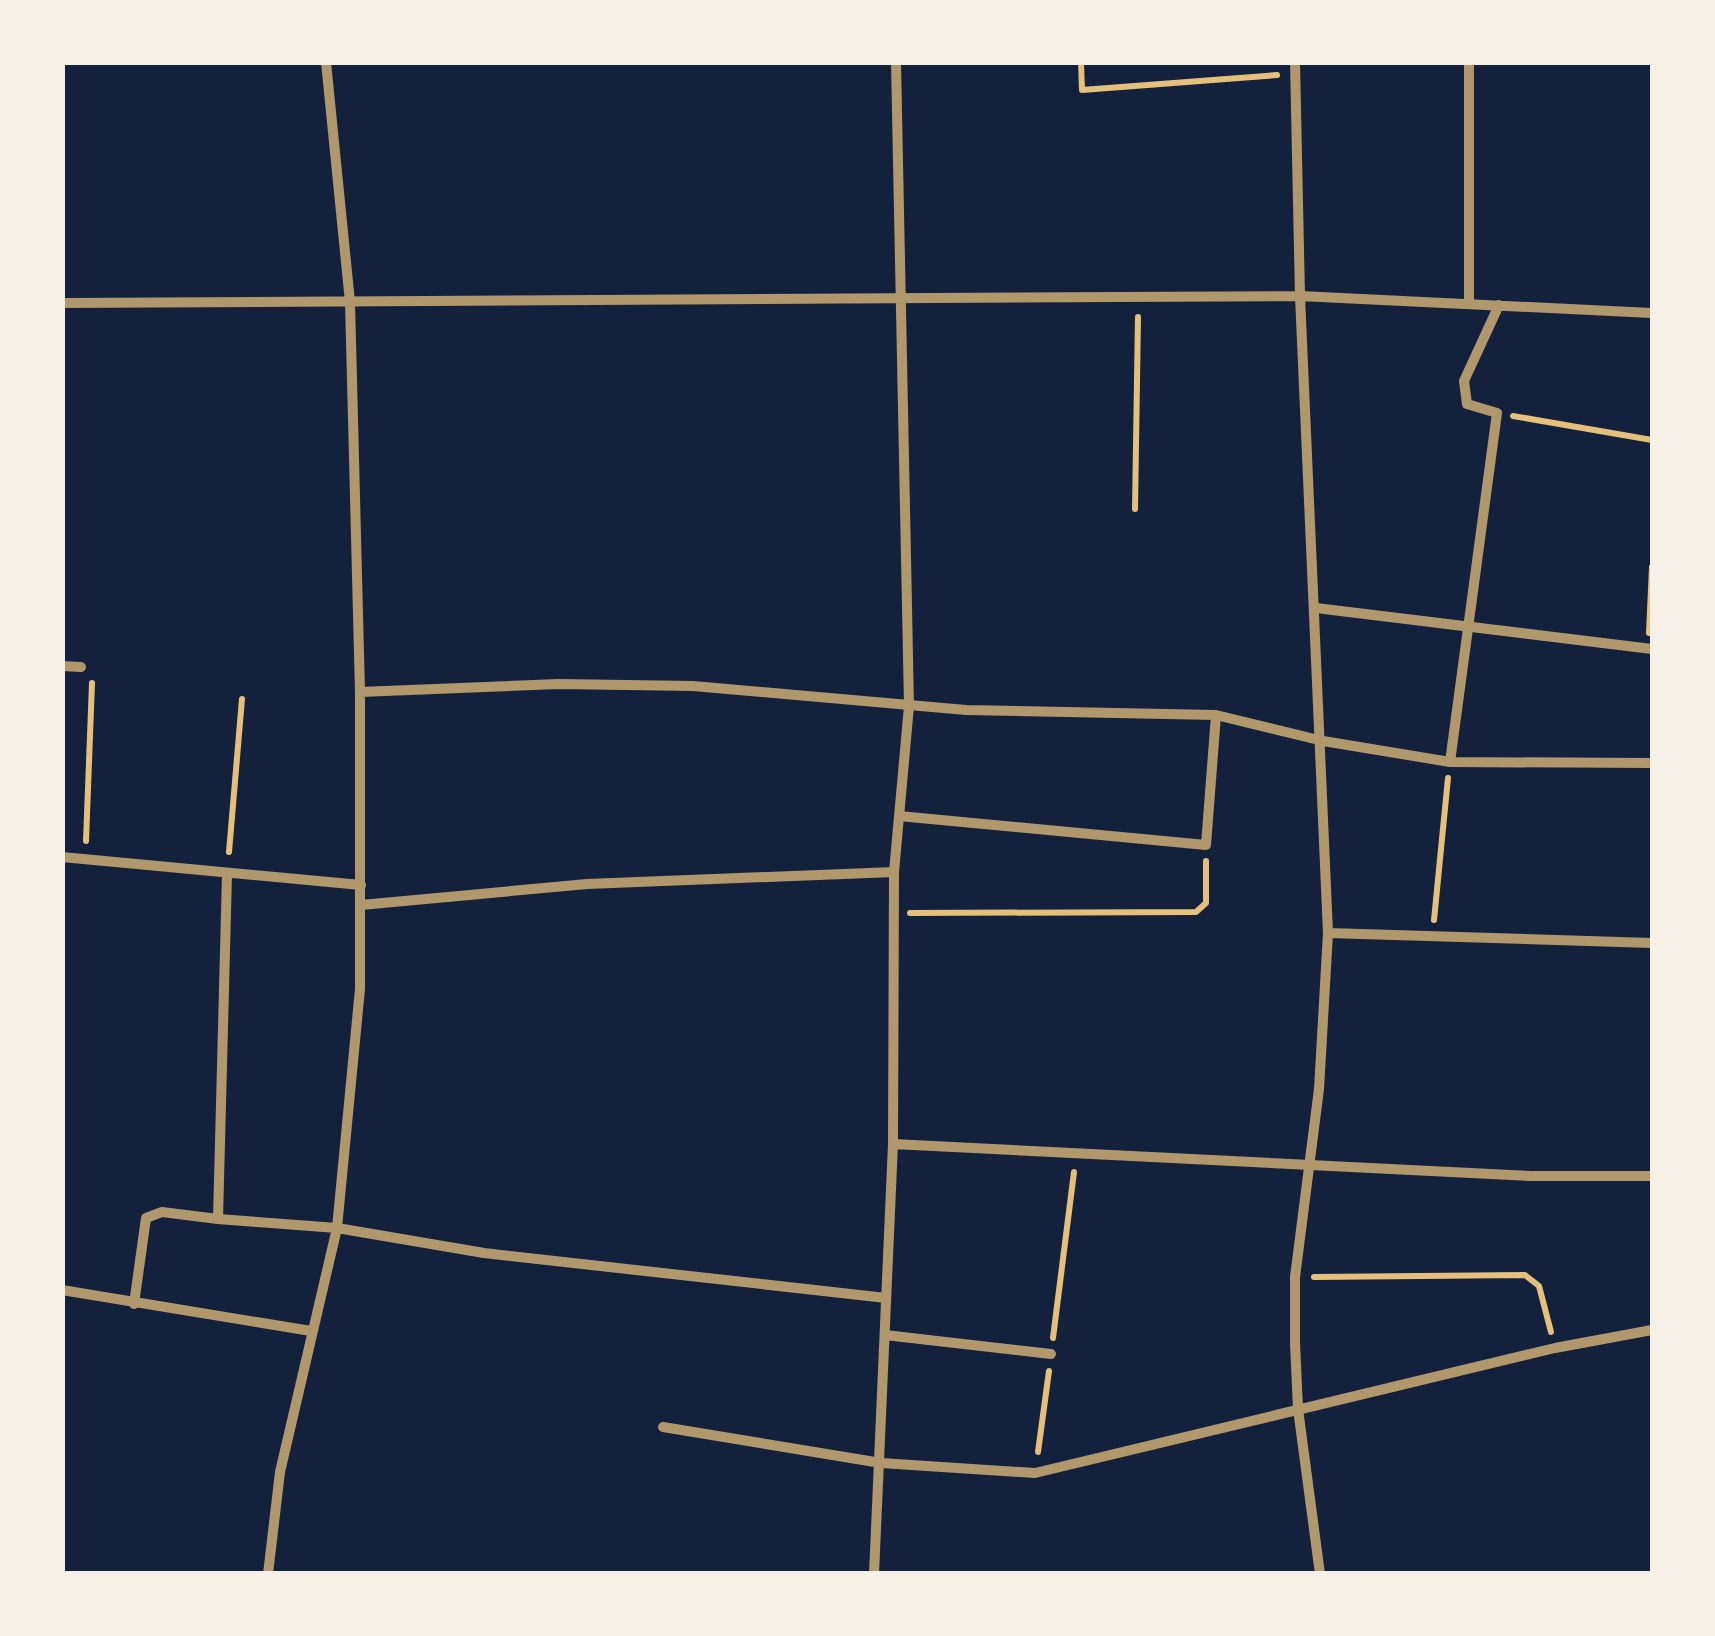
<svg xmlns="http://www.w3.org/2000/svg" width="1715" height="1636" viewBox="0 0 1715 1636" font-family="'Fira Sans',sans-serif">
	<rect width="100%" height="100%" fill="#14213d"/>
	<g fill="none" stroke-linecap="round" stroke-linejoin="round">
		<!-- path -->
		<path stroke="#e5c07b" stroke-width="6" d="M1081,62L1082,90L1277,75
			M1513,416L1652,440
			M1135,509L1138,317
			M1649,633L1652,567
			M86,841L92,683
			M229,852L242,699
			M910,913L1196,912L1206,903V861
			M1434,920L1448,778
			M1314,1277L1525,1275L1539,1286L1551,1332
			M1053,1338L1074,1172
			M1038,1452L1049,1371"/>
		<!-- minor -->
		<path stroke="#b1986c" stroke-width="10" d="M1295,62L1300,296L1328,933L1319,1089L1295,1277V1343L1298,1409L1320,1574
			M1469,62V304
			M62,303L1300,296L1652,313
			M1316,608L1652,649
			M62,666L81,667
			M360,692L558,684L693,686L966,710L1216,715L1323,741L1450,762L1652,763
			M1450,762L1497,413L1467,404L1464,381L1499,305
			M899,816L1206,845L1216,715
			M62,857L361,885
			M361,905L587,884L894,872
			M1328,933L1652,943
			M893,1144L1531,1176H1652
			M218,1219L337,1228L484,1253L886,1298
			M62,1290L311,1331
			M134,1304L146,1218L162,1212L218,1219L227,874
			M885,1335L1051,1354
			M663,1427L881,1463L1035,1473L1555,1348L1652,1330
			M268,1574L280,1472L337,1228L360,989V692L350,302L326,62
			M874,1574L893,1144L894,872L909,706L896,62"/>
	</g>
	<!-- border -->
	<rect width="1715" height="1636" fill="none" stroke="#f6f1e7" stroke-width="130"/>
</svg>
